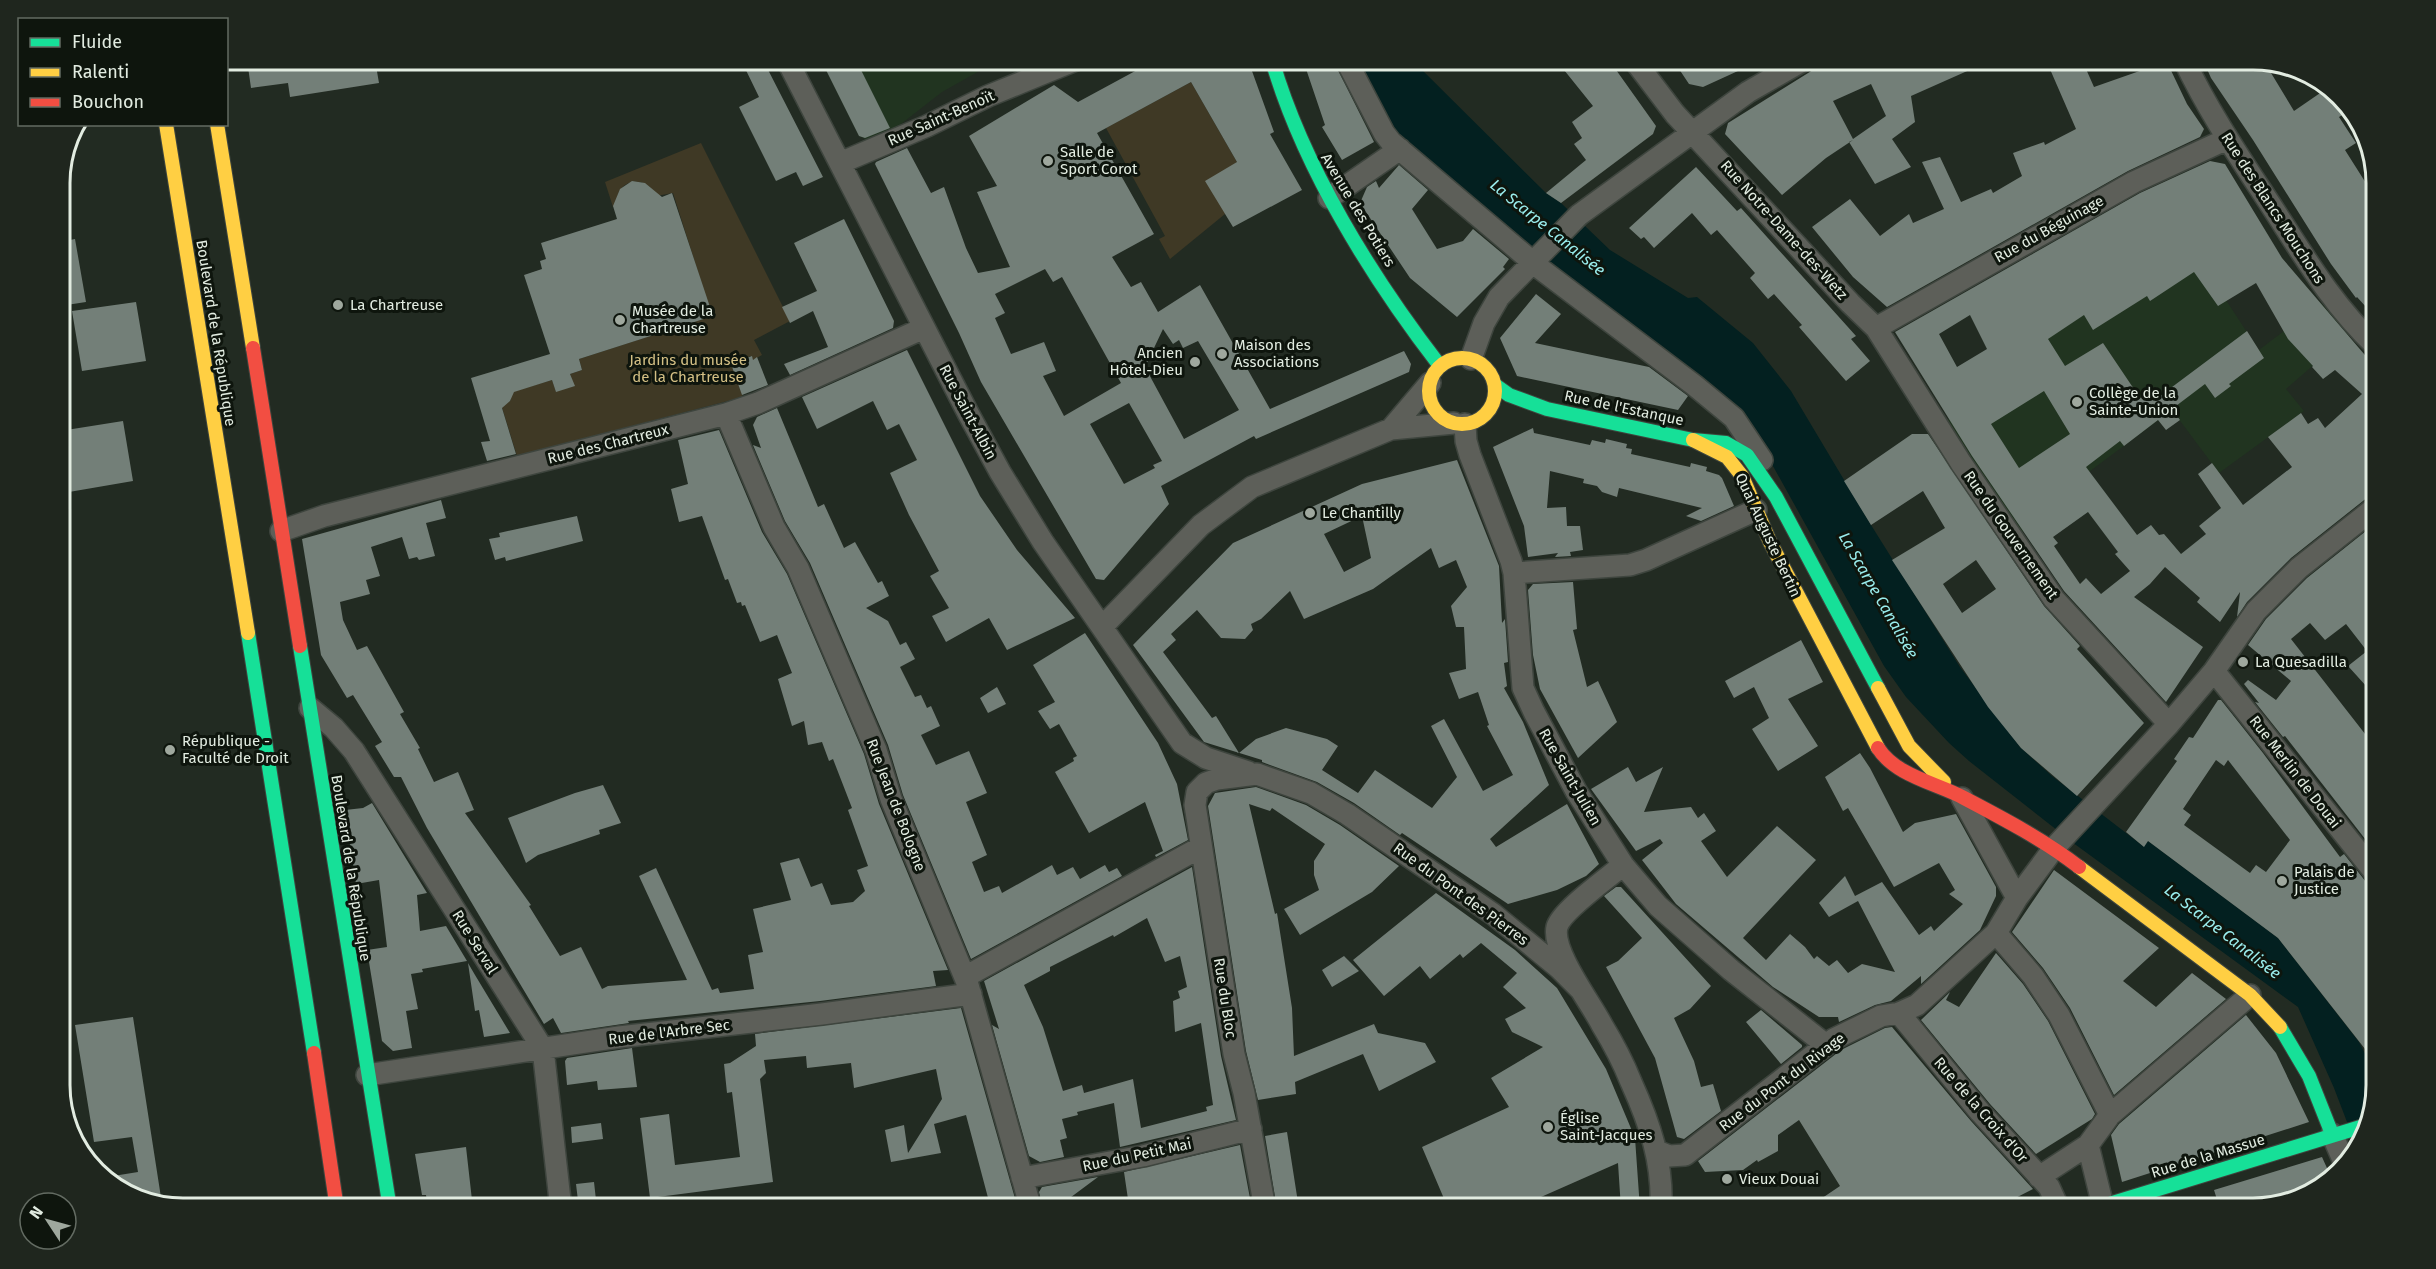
<svg xmlns="http://www.w3.org/2000/svg" width="2436" height="1269" viewBox="0 0 2436 1269" font-family="'Fira Sans',sans-serif">
	<rect width="100%" height="100%" fill="#222b22"/>
	<!-- built -->
	<path fill="#213420" d="M821,60H999L942,92L892,131L870,141L859,136Z
		M2180,238L2224,297L2256,346L2235,368L2321,303L2348,335L2286,389L2304,411L2219,473L2172,410L2070,486L2075,494L2019,534L1946,421L1997,383L1987,365Z"/>
	<!-- green -->
	<path fill="#3f3925" d="M1191,82L1237,162L1225,214L1170,259L1159,239L1165,236L1106,128Z
		M701,143L790,321L754,340L762,355L753,360L751,356L731,364L743,397L517,456L500,401L505,404L510,401L511,399L505,394L552,380L556,391L574,386L570,374L582,370L579,359L712,316L673,193L656,196C646,173 614,179 617,206L613,207L605,182Z"/>
	<!-- water -->
	<path fill="#032020" d="M1351,60H1412L1546,193L1561,203L1610,250L1688,298L1697,297L1753,343L1791,391L1871,525L1960,667L2020,747L2052,776L2143,846L2148,841L2278,938L2359,1042L2376,1075V1086L2363,1141L2357,1148L2334,1088L2298,1007L2076,845L1969,761L1949,743L1906,697L1884,666L1758,439L1546,268L1390,133Z"/>
	<!-- building -->
	<path fill="#737f78" fill-rule="evenodd" d="M247,60H375L379,83L290,97L288,83L251,88Z
		M741,60H763L823,177L803,186L796,172L776,181L739,107L759,97Z
		M821,60H856L890,128L865,138L859,136Z
		M1163,60H1248L1274,132L1270,134L1302,190L1233,227L1205,181L1237,162L1191,82L1097,133L1154,234L1112,257L1131,287L1141,282L1158,312L1200,285L1270,409L1404,351L1411,364L1409,372L1256,439L1254,436L1161,486L1169,504L1104,580L1096,579L981,382L959,333L875,164L876,162L907,148L931,193L944,187L966,248L978,273L1010,267L977,192L997,186L969,136L1054,85L1078,102L1150,63L1155,65ZM1045,269L1053,282L1062,277L1121,383L1064,416L1043,376L1056,371L1044,342L1011,354L995,318L1005,313L995,294ZM1163,329L1173,344L1179,340L1183,348L1198,341L1239,410L1184,439L1145,367ZM1129,403L1162,461L1153,465L1155,468L1124,484L1090,424Z
		M1303,60H1333L1374,142L1342,160L1322,127L1325,125Z
		M1556,60H1609L1656,126L1653,134L1561,203L1546,193L1586,160L1574,144L1582,138L1572,122L1593,106Z
		M1673,60H1762L1703,87L1689,84Z
		M1829,60H1992L1911,96L1915,122L1892,139L1911,167L1875,184L1849,142L1853,140L1826,158L1782,195L1725,134L1728,123ZM1871,84L1886,116L1853,139L1833,101Z
		M2046,60H2082L2094,87L2151,67L2148,60H2166L2187,104L2204,129L2200,137L2128,171L1887,307L1853,277L1812,227L1850,199L1880,236L1909,214L1913,223L1944,209L1922,162L1940,157L1961,202L1991,189L1993,193L2022,176L2013,153L2044,142L2045,145L2076,129Z
		M2203,60H2253L2265,63L2294,111L2326,89L2350,110L2339,117L2356,143L2345,150L2376,199V318L2357,297L2356,298L2331,264L2253,140L2211,78Z
		M2210,161L2225,164L2282,258L2376,368V495L2368,497L2291,558L2247,602L2237,617L2240,592L2220,622L2197,602L2200,598L2165,567L2150,584L2134,597L2203,647L2166,702L2064,591L1972,456L1895,332L2140,193ZM2194,272L2218,306L2256,283L2288,339L2313,366L2312,367L2323,379L2335,370L2362,394L2325,428L2318,418L2308,424L2301,413L2268,437L2292,467L2243,505L2212,463L2198,474L2221,508L2199,526L2206,534L2181,554L2164,534L2159,535L2151,525L2137,535L2086,467L2120,441L2124,446L2158,420L2166,430L2180,420L2172,409L2205,384L2215,398L2231,386L2229,384L2264,358L2247,331L2160,396L2156,387L2140,398L2103,343L2065,366L2048,339L2084,315L2093,330L2147,296L2150,301ZM1970,315L1987,349L1957,367L1939,334ZM2044,391L2070,434L2019,468L1991,424ZM2088,512L2118,552L2115,554L2130,571L2101,594L2086,578L2080,584L2054,546L2058,543L2053,537Z
		M1399,165L1428,190L1412,209L1437,249L1463,241L1473,229L1509,259L1503,267L1505,269L1457,317L1410,278L1360,203L1367,187L1376,181L1379,188Z
		M1696,167L1737,211L1741,208L1856,336L1851,339L1870,361L1846,381L1799,327L1802,325L1774,294L1768,299L1750,278L1755,273L1717,230L1711,235L1692,213L1654,248L1644,237L1641,239L1629,228Z
		M632,181L645,183L662,197L672,193L713,316L579,359L582,370L570,374L575,386L556,392L552,380L514,392L510,401L502,408L516,454L487,461L481,442L490,441L471,378L550,354L524,275L542,269L540,261L546,259L541,243L617,219L613,206L620,189Z
		M844,219L894,321L893,328L790,375L784,364L828,347L813,311L790,323L782,307L817,291L794,243Z
		M75,239L86,302L60,306V242Z
		M1536,294L1561,314L1535,343L1649,367L1688,396L1678,410L1517,376L1500,338Z
		M136,302L146,361L82,371L72,311Z
		M907,350L980,496L1017,550L1075,618L1007,650L989,618L946,642L932,616L949,608L930,576L939,571L909,515L890,473L917,460L899,424L887,430L873,401L817,429L802,397Z
		M752,356L753,360L757,357L768,385L742,395L731,364Z
		M777,408L818,507L824,504L844,548L855,542L878,583L882,581L889,596L866,608L888,621L900,645L906,642L915,659L900,667L915,697L921,695L927,708L931,706L940,726L921,735L936,765L969,751L987,793L966,802L987,855L972,862L984,892L999,886L1002,893L1052,865L1057,875L1073,867L1080,879L1105,865L1109,872L1117,868L1122,876L971,959L903,795L888,745L810,563L785,521L753,445L761,448L753,425L757,417Z
		M123,421L133,481L69,492L60,431Z
		M1533,428L1534,433L1590,445L1592,440L1605,443L1606,439L1627,444L1626,448L1632,449L1631,454L1690,467L1691,463L1707,467L1706,471L1719,475L1722,478L1734,506L1701,521L1686,516L1702,508L1619,488L1617,497L1602,492L1597,486L1583,483L1584,479L1550,471L1547,508L1566,507L1567,526H1580L1583,550L1570,552L1571,556L1555,557L1558,553L1528,557L1524,526L1493,447Z
		M719,430L762,532L787,574L864,754L879,804L948,970L933,971L936,986L820,1001L628,1021L629,1023L561,1033L553,1018L544,1024L427,828L401,777H394L375,746L382,742L353,695L347,698L321,655L302,539L441,500L446,518L426,523L435,556L419,560L417,557L409,559L402,537L371,547L380,576L366,580L370,594L340,602L343,620L357,650L367,646L404,712L400,714L420,748L418,749L434,782L458,772L474,810L465,813L531,905L529,906L560,956L581,947L602,989L608,986L687,980L639,876L656,868L712,990L718,988L720,993L754,989L748,955L763,952L753,909L791,900L780,863L799,858L811,887L822,883L831,905L853,902L865,891L857,870L868,866L848,810L852,808L833,759L829,761L822,742L808,745L804,721L792,726L778,679L792,673L777,635L760,642L745,605L742,606L741,602L737,603L728,579L725,580L702,516L679,522L671,489L688,484L678,440Z
		M1912,434H1928L2044,606L2080,646L2077,649L2144,723L2077,796L2021,748L1988,707L1892,560L1945,528L1923,491L1871,525L1844,481ZM1976,560L1996,589L1962,613L1943,584Z
		M1457,460L1499,566L1502,623L1505,619L1508,662L1504,663L1507,686L1504,688L1523,722L1549,785L1490,839L1496,847L1567,804L1599,864L1586,876L1557,890L1508,904L1402,833L1400,835L1354,803L1317,782L1262,762V760L1204,742L1133,645L1233,543L1362,484ZM1362,516L1371,558L1344,572L1324,534ZM1431,548L1439,568L1456,560L1467,587L1451,606L1456,627H1464L1466,669L1449,673L1459,699L1478,692L1489,725L1487,726L1513,775L1483,791L1444,719L1431,726L1457,777L1432,808L1375,770L1358,793L1322,770L1338,746L1327,739L1286,728L1256,739L1239,753L1216,716L1212,718L1163,652L1176,640L1171,634L1197,610L1221,638L1245,639L1253,630L1251,624L1261,619L1290,591L1304,619L1373,589Z
		M577,516L583,541L506,561L505,557L495,560L489,539L500,537L499,533Z
		M2376,523V697L2348,666L2367,651L2346,624L2325,640L2310,623L2291,639L2376,748V853L2285,736L2283,737L2255,702L2259,703L2244,684L2248,680L2276,700L2291,681L2248,645L2266,619L2307,578Z
		M1573,582L1577,629L1573,630L1587,687L1598,681L1617,722L1578,758L1540,689L1533,655L1528,590L1533,584Z
		M1085,633L1158,743L1177,784L1188,840L1156,857L1155,855L1163,851L1145,802L1089,833L1055,772L1074,761L1073,758L1077,756L1059,724L1050,729L1038,711L1055,702L1033,665Z
		M1801,640L1823,682L1788,699L1818,746L1778,771L1752,729L1769,718L1754,687L1734,698L1725,681Z
		M997,687L1006,704L988,713L980,698Z
		M2218,700H2221L2263,753L2340,857L2344,854L2366,882L2376,886V1063L2278,938L2148,841L2144,847L2126,832L2177,761L2174,759L2189,737L2193,738ZM2216,760L2224,766L2228,760L2290,840L2266,872L2256,865L2250,873L2184,825L2191,815L2183,809Z
		M1860,753L1870,768L1903,832L1915,823L1956,814L1996,887V896L1980,930L1921,984V976L1891,1001L1875,1005L1839,1022L1838,1017H1819L1773,987L1676,904L1642,860L1663,843L1660,839L1636,851L1591,789L1628,767L1636,782L1663,767L1644,812L1691,807L1698,818L1704,813L1716,831L1701,841L1727,877L1777,826L1816,860L1743,938L1766,960L1790,934L1805,947L1814,959L1817,956L1829,966L1837,960L1848,973L1862,964L1895,972L1858,901L1829,917L1819,903L1845,876L1855,896L1882,882L1919,935L1931,926L1934,931L1963,904L1949,894L1955,890L1939,863L1894,887L1848,808L1843,811L1825,777Z
		M603,785L621,823L599,830L600,834L538,855L526,863L508,818L575,793Z
		M1256,787L1306,805L1340,825L1399,866L1372,892L1300,935L1284,909L1319,890L1314,875V861L1325,844L1272,808L1270,811L1249,804L1275,914L1277,913L1292,1008L1294,1056L1374,1024L1378,1033L1425,1043L1436,1062L1379,1091L1363,1054L1295,1082L1296,1094L1258,1100L1246,1051L1208,806L1215,793Z
		M372,803L427,893L417,895L420,931L446,926L467,961L422,969L423,972L411,974L418,1009L406,1011L412,1048L393,1051L382,1041L367,950L387,947L379,880L356,884L345,810L363,808Z
		M1192,867L1221,1056L1236,1120L1120,1147L1114,1103L1077,1112L1078,1115L1062,1119L1067,1138L1060,1140L1064,1157L1040,1162L1029,1156L992,1025L999,1029L984,981ZM1147,918L1165,962L1180,956L1187,987L1178,991L1180,998L1173,1001L1175,1032L1201,1023L1213,1105L1206,1107L1207,1111L1141,1128L1133,1079L1084,1093L1082,1085L1063,1091L1043,1027L1024,985L1050,971V967L1113,935L1114,937Z
		M2054,870L2159,948L2123,981L2156,1007L2192,973L2226,999L2114,1095L2070,1008L2043,968L2012,932Z
		M1616,887H1621L1711,986L1690,1009L1674,1018L1694,1061L1701,1087L1713,1084L1721,1111L1684,1139L1677,1137L1655,1058L1606,967L1618,961L1642,938L1604,896Z
		M1436,893L1515,950L1557,988L1606,1069L1635,1138L1640,1209H1621L1618,1163L1514,1209H1452L1447,1199L1445,1201L1422,1147L1509,1107L1491,1078L1543,1047L1512,1032L1505,1019L1526,1008L1503,987L1517,973L1481,943L1463,958L1460,954L1430,979L1420,966L1384,996L1353,960Z
		M1996,953L2023,984L2048,1021L2095,1114L2092,1119L2036,1154L1990,1104L1921,1020L1950,992L1946,1000L1959,1007Z
		M1344,956L1359,971L1332,987L1322,970Z
		M468,963L475,975L510,1033L484,1037L479,1010L475,1011Z
		M961,1008L1018,1209H991L966,1115L934,1124L941,1153L891,1162L885,1130L904,1125L908,1153L942,1099L936,1069L854,1088L851,1063L807,1068L806,1056L764,1060L766,1073L760,1079L773,1182L650,1198L640,1118L669,1114L675,1165L740,1157L732,1092L727,1093L724,1064L730,1063L756,1046L755,1034Z
		M1761,1010L1802,1045V1047L1781,1064L1746,1022Z
		M2246,1015L2276,1053L2309,1122L2122,1182L2111,1135L2119,1124Z
		M133,1017L162,1204L128,1196L107,1177L138,1172L132,1137L94,1142L75,1025Z
		M1892,1027L1971,1121L2033,1189L1994,1209H1806L1840,1186L1799,1120L1778,1135V1151L1758,1162L1757,1160L1743,1170L1705,1172L1698,1161L1841,1050L1885,1028Z
		M632,1048L637,1087L598,1090L597,1081L567,1085L565,1061L567,1058Z
		M601,1123L603,1139L572,1143L571,1127Z
		M1287,1132L1299,1209H1277L1265,1136Z
		M1240,1145L1252,1209H1141L1140,1205L1129,1206L1124,1172Z
		M466,1147L473,1209H428L426,1195H422L415,1154Z
		M2322,1157L2331,1177L2321,1188L2253,1209H2220L2214,1190Z
		M1098,1177L1055,1209H1043L1039,1192L1042,1187Z
		M594,1182L597,1209H579L576,1184Z"/>
	<g fill="none" stroke-linecap="round" stroke-linejoin="round">
		<!-- street casing -->
		<g stroke="#3e453e" stroke-width="24">
			<path id="street" d="M787,60L968,413L1000,472L1043,542L1182,743L1206,758L1248,772
				M1346,60L1384,133L1391,142L1542,270L1694,385L1734,418L1762,460
				M1634,60L1675,114L1850,303L1876,328L1961,463L2054,599L2169,724
				M2184,60C2209,113 2242,161 2274,210C2305,258 2334,307 2376,346
				M840,163L927,126L988,96L1076,60
				M1329,198L1400,149
				M1876,328L2134,182L2227,139
				M1471,359L1484,323L1499,297L1579,215L1748,92L1804,60
				M726,414L774,527L798,568L876,750L891,799L968,985L1031,1209
				M1465,424L1466,441L1470,455L1511,561L1514,573L1523,688L1534,712L1576,791L1623,865L1658,906L1731,970L1826,1045
				M1391,429L1430,383
				M281,531L324,516L726,414L758,403L924,328
				M1514,573L1630,565L1646,560L1756,510
				M1102,627L1201,525L1252,487L1391,429L1454,423
				M2214,671L2376,874
				M310,708L334,728L354,751L543,1049L561,1209
				M1962,798L2017,898
				M1623,865C1609,877 1561,911 1557,927C1551,951 1591,1003 1602,1025C1613,1043 1623,1062 1631,1082C1650,1124 1663,1162 1661,1209
				M1996,933L2033,976L2059,1015L2110,1115
				M965,977L1201,847
				M1899,1013L1980,1112L2049,1187L2059,1209
				M367,1075L619,1037L822,1014L971,994
				M2332,1134L2344,1162
				M2088,1145L2103,1206
				M1657,1151L1669,1156L1685,1155L1834,1039L1881,1016L1899,1013L1917,1005L1986,942L1996,933L2017,898L2054,848L2169,724L2214,671L2256,611L2299,568L2376,507
				M2039,1177L2088,1145L2110,1115L2250,995
				M1022,1178L1143,1156L1251,1129
				M1265,1209L1244,1093L1234,1054L1195,805L1197,792L1206,783L1217,779L1257,774L1311,793L1347,814L1493,914L1559,968L1580,989"/>
		</g>
		<!-- fast casing -->
		<g stroke="#3e453e" stroke-width="16">
			<path id="fast" d="M1272,60C1303,167 1372,278 1440,366
				M1495,385L1509,395L1547,409L1693,440L1726,443L1747,455L1776,497L1878,688
				M248,633L314,1053
				M300,646L390,1209
				M2280,1027L2309,1076L2332,1134
				M2093,1209L2367,1125"/>
		</g>
		<!-- slow casing -->
		<g stroke="#3e453e" stroke-width="16">
			<path id="slow" d="M166,124L248,633
				M217,124L253,348
				M1429 391a33 33 0 1 1 66 0a33 33 0 1 1-66 0Z
				M1693,440L1727,457L1742,476L1770,542L1878,748
				M1878,688L1909,746L1944,782
				M2079,867L2250,995L2280,1027"/>
		</g>
		<!-- jam casing -->
		<g stroke="#3e453e" stroke-width="16">
			<path id="jam" d="M253,348L300,646
				M1878,748C1896,776 1936,783 1964,798C2004,819 2044,840 2079,867
				M314,1053L337,1209"/>
		</g>
		<!-- street -->
		<use href="#street" stroke="#5d5f59" stroke-width="21"/>
		<!-- fast -->
		<use href="#fast" stroke="#16e098" stroke-width="14"/>
		<!-- slow -->
		<use href="#slow" stroke="#ffcf43" stroke-width="14"/>
		<!-- jam -->
		<use href="#jam" stroke="#f24e42" stroke-width="14"/>
	</g>
	<!-- markers -->
	<g fill="#9fa89e" stroke="#0e150d" stroke-width="2">
		<circle cx="1048" cy="161" r="6"/>
		<circle cx="338" cy="305" r="6"/>
		<circle cx="620" cy="320" r="6"/>
		<circle cx="1222" cy="354" r="6"/>
		<circle cx="1195" cy="362" r="6"/>
		<circle cx="2077" cy="402" r="6"/>
		<circle cx="1310" cy="513" r="6"/>
		<circle cx="2243" cy="662" r="6"/>
		<circle cx="170" cy="750" r="6"/>
		<circle cx="2282" cy="881" r="6"/>
		<circle cx="1548" cy="1127" r="6"/>
		<circle cx="1727" cy="1179" r="6"/>
	</g>
	<g text-anchor="middle" stroke-width="6" stroke-linejoin="round" paint-order="stroke">
		<!-- street labels -->
		<g font-size="15" fill="#e2ece1" stroke="#0e150d">
			<text transform="translate(941 118) rotate(-24)" y="5">Rue Saint-Benoït</text>
			<text transform="translate(2273 208) rotate(57)" y="5">Rue des Blancs Mouchons</text>
			<text transform="translate(1358 210) rotate(59)" y="5">Avenue des Potiers</text>
			<text transform="translate(2049 229) rotate(-29)" y="5">Rue du Béguinage</text>
			<text transform="translate(1784 230) rotate(48)" y="5">Rue Notre-Dame-des-Wetz</text>
			<text transform="translate(216 333) rotate(81)" y="5">Boulevard de la République</text>
			<text transform="translate(1624 408) rotate(12)" y="5">Rue de l'Estanque</text>
			<text transform="translate(968 412) rotate(62)" y="5">Rue Saint-Albin</text>
			<text transform="translate(608 444) rotate(-14)" y="5">Rue des Chartreux</text>
			<text transform="translate(1768 535) rotate(65)" y="5">Quai Auguste Bertin</text>
			<text transform="translate(2011 535) rotate(55)" y="5">Rue du Gouvernement</text>
			<text transform="translate(2295 772) rotate(52)" y="5">Rue Merlin de Douai</text>
			<text transform="translate(1570 777) rotate(60)" y="5">Rue Saint-Julien</text>
			<text transform="translate(896 805) rotate(69)" y="5">Rue Jean de Bologne</text>
			<text transform="translate(351 868) rotate(81)" y="5">Boulevard de la République</text>
			<text transform="translate(1461 894) rotate(36)" y="5">Rue du Pont des Pierres</text>
			<text transform="translate(475 942) rotate(58)" y="5">Rue Serval</text>
			<text transform="translate(1225 998) rotate(81)" y="5">Rue du Bloc</text>
			<text transform="translate(669 1032) rotate(-7)" y="5">Rue de l'Arbre Sec</text>
			<text transform="translate(1782 1082) rotate(-37)" y="5">Rue du Pont du Rivage</text>
			<text transform="translate(1981 1110) rotate(49)" y="5">Rue de la Croix d'Or</text>
			<text transform="translate(1137 1155) rotate(-12)" y="5">Rue du Petit Mai</text>
			<text transform="translate(2208 1156) rotate(-17)" y="5">Rue de la Massue</text>
		</g>
		<!-- poi labels -->
		<g font-size="15" fill="#e2ece1" stroke="#0e150d" text-anchor="start">
			<text x="1060" y="157">Salle de<tspan x="1060" dy="17">Sport Corot</tspan></text>
			<text x="350" y="310">La Chartreuse</text>
			<text x="632" y="316">Musée de la<tspan x="632" dy="17">Chartreuse</tspan></text>
			<text x="1234" y="350">Maison des<tspan x="1234" dy="17">Associations</tspan></text>
			<text x="1183" y="358" text-anchor="end">Ancien<tspan x="1183" dy="17">Hôtel-Dieu</tspan></text>
			<text x="2089" y="398">Collège de la<tspan x="2089" dy="17">Sainte-Union</tspan></text>
			<text x="1322" y="518">Le Chantilly</text>
			<text x="2255" y="667">La Quesadilla</text>
			<text x="182" y="746">République -<tspan x="182" dy="17">Faculté de Droit</tspan></text>
			<text x="2294" y="877">Palais de<tspan x="2294" dy="17">Justice</tspan></text>
			<text x="1560" y="1123">Église<tspan x="1560" dy="17">Saint-Jacques</tspan></text>
			<text x="1739" y="1184">Vieux Douai</text>
		</g>
		<!-- park labels -->
		<g font-size="15" fill="#d4c085" stroke="#0e150d">
			<text x="688" y="365">Jardins du musée<tspan x="688" dy="17">de la Chartreuse</tspan></text>
		</g>
		<!-- water labels -->
		<g font-size="16" font-style="italic" fill="#9aeded" stroke="#0e150d">
			<text transform="translate(1548 227) rotate(39)" y="6">La Scarpe Canalisée</text>
			<text transform="translate(1879 595) rotate(60)" y="6">La Scarpe Canalisée</text>
			<text transform="translate(2223 931) rotate(38)" y="6">La Scarpe Canalisée</text>
		</g>
	</g>
	<!-- crop -->
	<path d="M0 0H2436V1269H0ZM183 70H2253A113 113 0 0 1 2366 183V1085A113 113 0 0 1 2253 1198H183A113 113 0 0 1 70 1085V183A113 113 0 0 1 183 70Z" fill="#1f261e" fill-rule="evenodd"/>
	<path fill="none" stroke="#e2ece1" stroke-width="3" d="M183 70H2253A113 113 0 0 1 2366 183V1085A113 113 0 0 1 2253 1198H183A113 113 0 0 1 70 1085V183A113 113 0 0 1 183 70Z"/>
	<!-- legend -->
	<rect x="18" y="18" width="210" height="108" fill="#0e150d" stroke="#636b62" stroke-width="1.5"/>
	<rect x="30" y="38" width="30" height="9" fill="#16e098" stroke="#636b62" stroke-width="1.5"/>
	<text x="72" y="48" font-size="18" fill="#e2ece1">Fluide</text>
	<rect x="30" y="68" width="30" height="9" fill="#ffcf43" stroke="#636b62" stroke-width="1.5"/>
	<text x="72" y="78" font-size="18" fill="#e2ece1">Ralenti</text>
	<rect x="30" y="98" width="30" height="9" fill="#f24e42" stroke="#636b62" stroke-width="1.5"/>
	<text x="72" y="108" font-size="18" fill="#e2ece1">Bouchon</text>
	<!-- north arrow -->
	<g transform="translate(48 1221) rotate(306)"><circle r="28" fill="#0e150d" stroke="#636b62" stroke-width="1.5"/>
	<path d="M0-4.5L10 22L0 15L-10 22Z" fill="#9fa89e"/>
	<text y="-9" font-size="16" font-weight="bold" text-anchor="middle" fill="#e2ece1">N</text>
	</g>
</svg>
